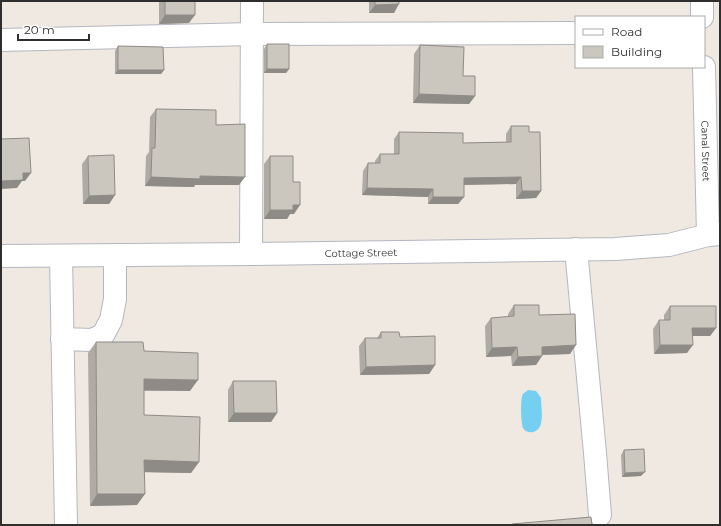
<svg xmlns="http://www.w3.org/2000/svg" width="721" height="526" viewBox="0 0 721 526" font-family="Montserrat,sans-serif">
	<rect width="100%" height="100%" fill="#efe9e1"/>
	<!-- water -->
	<path fill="#75cff0" d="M528,390L536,391L539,395L541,398C541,406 543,415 541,423C540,432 528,436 523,428C521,423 520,398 523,394C524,393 527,391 528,390Z"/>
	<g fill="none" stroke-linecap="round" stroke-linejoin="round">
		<!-- minor casing -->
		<g stroke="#b4b7c1" stroke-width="24">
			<g id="minor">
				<path d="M702,1V17"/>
				<path d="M1,40L252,34L576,33"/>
				<path id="s1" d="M704,67L708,235"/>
				<path d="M576,249L595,453L600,515"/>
				<path d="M251,254L252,1"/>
				<path id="s2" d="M1,256L251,254L615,249L669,245L708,235L720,234"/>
				<path d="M61,256L66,525"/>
				<path d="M62,339L92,340L103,335L111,320L115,299V255"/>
			</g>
		</g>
		<!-- minor -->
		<use href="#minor" stroke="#fff" stroke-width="22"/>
	</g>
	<!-- wall -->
	<path fill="#afaba4" d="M159,1H195L189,23L159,24Z
		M369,1H399L394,13H369Z
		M267,44L289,69L286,73H264V49Z
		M420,45L463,76L475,96L469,104L413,103L414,54Z
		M118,46L164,70L161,74H115V51Z
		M156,109L216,125L239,185H195L194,187L145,186L146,156L149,152L150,117Z
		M511,126L529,132L541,191L536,198L516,199V184L464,185V197L458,204H428V197L362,195L363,171L368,163H375V161L380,154H394V139L399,132L463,143L506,142V134Z
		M88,156L115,195L109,204H83L82,164Z
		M270,156L293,182L294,214H290L287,219H264V164Z
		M514,305L539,315L570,354L542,355L536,365L512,366L511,356L486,357L485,326L491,318L508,317V314Z
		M670,306L716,328L710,336H693L687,353L654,354L653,329L659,320H664V315Z
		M381,332L400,337L435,365L429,374L360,375L359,346L365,338H377Z
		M96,342L144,351L190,391H144V415L199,462L191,473L144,472L137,505L90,506L88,353Z
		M233,381L277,413L271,422H228V390Z
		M624,450L641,476L622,477L621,455Z"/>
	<!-- shaded-wall -->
	<path fill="#8e8b86" d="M399,4L394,13H369L375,5Z
		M165,15H195L189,23L159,24Z
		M267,69H289L286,73H264Z
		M118,70H164L161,74H115Z
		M419,94L475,96L469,104L413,103Z
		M23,173H31L25,181H22L17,188L1,189V181Z
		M200,176L245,177L239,185H195L194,187L145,186L151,177Z
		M521,177L516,184L458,185L464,178Z
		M367,188L433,189L428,197L362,195Z
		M522,191H541L536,198L516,199Z
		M115,195L109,204H83L89,196Z
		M433,197H464L458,204H428Z
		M293,205H300L294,214H290L287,219H264L270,210Z
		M692,328H716L710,336H687Z
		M576,345L570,354L536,355L542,347Z
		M660,345H693L687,353L654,354Z
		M517,347L511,356L486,357L492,348Z
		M542,356L536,365L512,366L518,357Z
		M435,365L429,374L360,375L366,367Z
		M144,379L198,380L190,391L136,390Z
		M234,413H277L271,422H228Z
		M144,460L199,462L191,473L137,472Z
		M645,472L641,476L622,477L625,473Z
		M97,494H145L137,505L90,506Z"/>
	<!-- building -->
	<path fill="#cbc7bf" stroke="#8e8b86" d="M165,1H195V15H165Z
		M375,1H399V4L375,5Z
		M267,44H289V69H267Z
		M420,45L464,47L463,76H475V96L419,94Z
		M118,46L163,47L164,70H118Z
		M156,109L216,110V125L245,124V177L200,176V179L151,177L152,148H155Z
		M511,126H529V132H540L541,191H522L521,177L464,178V197H433V189L367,188L368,163H380V154H399V132L463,133V143L511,142Z
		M29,138L31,173H23V180L1,181V139Z
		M114,155L115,195L89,196L88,156Z
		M270,156H293V182H300V205H293V210H270Z
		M514,305H539V315L575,314L576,345L542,347V356L518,357L517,347L492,348L491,318L514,316Z
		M670,306H716V328H692L693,345H660L659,320H670Z
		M381,332H399L400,337L435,336V365L366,367L365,338H381Z
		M96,342H143L144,351L198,353V380L144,379V415L200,417L199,462L144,460L145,494H97Z
		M233,381H276L277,413H234Z
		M644,449L645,472L625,473L624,450Z
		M591,517L592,525H512V524Z"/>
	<g text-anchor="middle" stroke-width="3" stroke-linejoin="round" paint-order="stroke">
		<!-- street labels -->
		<g font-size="10" fill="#2e2e2e" stroke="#fff">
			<text dy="4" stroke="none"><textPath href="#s1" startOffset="84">Canal Street</textPath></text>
			<text dy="4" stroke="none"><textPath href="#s2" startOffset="360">Cottage Street</textPath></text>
		</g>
	</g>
	<!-- border -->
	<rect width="721" height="526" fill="none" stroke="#2e2e2e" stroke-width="4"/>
	<!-- legend -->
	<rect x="575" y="16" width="130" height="52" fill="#ffffff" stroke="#ababab"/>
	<rect x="583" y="29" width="20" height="6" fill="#ffffff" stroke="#ababab"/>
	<text x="611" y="36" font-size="12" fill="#2e2e2e">Road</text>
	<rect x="583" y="46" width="20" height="12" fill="#cbc7bf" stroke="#ababab"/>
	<text x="611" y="56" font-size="12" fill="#2e2e2e">Building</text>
	<!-- scale -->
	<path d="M18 34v6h71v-6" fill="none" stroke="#2e2e2e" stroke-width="2"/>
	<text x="24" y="34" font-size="12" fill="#2e2e2e" stroke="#ffffff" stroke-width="3" paint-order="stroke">20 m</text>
</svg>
